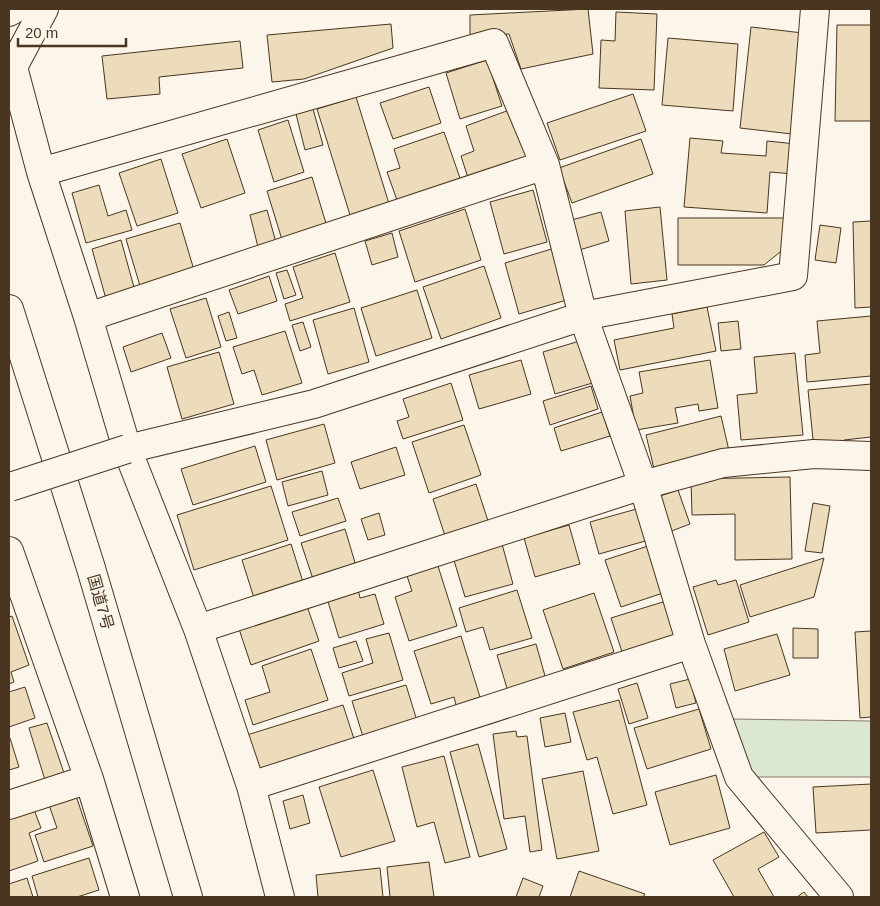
<svg xmlns="http://www.w3.org/2000/svg" width="880" height="906" viewBox="0 0 880 906" font-family="Arial,'Noto Sans JP',sans-serif">
	<rect width="100%" height="100%" fill="#fbf6e9"/>
	<!-- green -->
	<path fill="#dce7d0" stroke="#887966" d="M732,719L871,721V777H753Z"/>
	<!-- building -->
	<path fill="#ecdcbc" stroke="#4a3520" d="M588,9L593,54L521,69L509,34L470,37V15Z
		M616,12L657,14L654,90L599,88L601,40L615,41Z
		M391,24L393,48L304,79L272,82L267,35Z
		M837,25H871V121H835Z
		M751,27L803,33L792,134L740,128Z
		M668,38L738,44L733,111L662,105Z
		M240,41L243,68L159,77L160,94L107,99L102,56Z
		M487,60L502,106L460,119L446,73Z
		M429,87L441,123L393,139L380,103Z
		M633,94L646,131L560,160L547,123Z
		M356,97L390,207L351,218L317,109Z
		M313,109L323,145L305,150L296,114Z
		M512,109L530,160L469,181L461,156L474,151L466,126Z
		M288,120L304,172L274,182L258,130Z
		M444,132L461,181L398,203L387,172L400,168L394,149Z
		M690,138L723,141L721,153L766,156L767,141L796,144L793,174L770,172L767,213L684,207Z
		M227,139L245,193L201,208L182,154Z
		M641,139L653,174L572,203L559,168Z
		M161,159L178,213L137,226L119,173Z
		M312,177L328,230L283,243L267,191Z
		M99,185L108,216L126,210L132,230L86,243L72,193Z
		M533,190L547,242L504,254L490,202Z
		M660,207L667,280L631,284L625,211Z
		M465,209L481,260L415,282L399,231Z
		M267,210L277,246L259,251L250,215Z
		M601,212L609,241L576,251L568,221Z
		M678,218H785V248L764,265H678Z
		M871,221V307L855,308L853,222Z
		M180,223L194,270L140,286L126,239Z
		M820,225L841,228L836,263L815,260Z
		M392,233L398,257L372,265L365,241Z
		M121,240L135,291L106,299L92,249Z
		M555,248L570,299L519,314L505,263Z
		M335,253L350,302L290,321L285,304L303,298L293,267Z
		M484,266L501,318L441,339L423,287Z
		M287,270L296,295L284,299L276,273Z
		M269,276L277,301L238,314L229,290Z
		M417,290L432,338L376,356L361,308Z
		M206,298L221,347L186,358L170,309Z
		M707,307L716,351L620,370L614,340L674,328L672,314Z
		M354,308L369,362L328,374L313,320Z
		M229,312L237,338L226,341L218,316Z
		M871,316V376L807,382L805,355L820,353L817,321Z
		M738,321L741,349L721,351L718,323Z
		M303,322L311,347L300,351L292,325Z
		M285,331L302,383L262,395L254,370L242,374L233,347Z
		M162,333L171,358L131,372L123,347Z
		M583,340L596,382L555,394L543,352Z
		M219,352L234,404L182,419L167,367Z
		M795,353L803,435L741,440L737,395L757,393L754,357Z
		M521,360L531,394L479,409L469,375Z
		M710,360L718,408L699,411L698,404L675,408L678,423L636,430L630,396L643,393L639,372Z
		M451,383L463,420L403,439L397,421L409,417L403,399Z
		M871,384V437L844,440L845,446L814,449L808,390Z
		M591,386L598,409L550,425L543,401Z
		M602,412L610,436L561,451L554,428Z
		M721,416L730,455L655,473L646,435Z
		M324,424L335,463L277,480L266,440Z
		M464,425L481,475L429,493L412,442Z
		M255,446L266,482L193,505L181,469Z
		M396,447L405,475L360,489L351,462Z
		M322,471L328,495L288,506L282,482Z
		M790,477L792,559L735,560V514L692,515L691,479Z
		M476,484L489,524L446,539L433,499Z
		M271,486L288,540L194,570L177,515Z
		M678,490L690,524L669,532L657,497Z
		M338,498L346,521L300,536L292,512Z
		M813,503L830,506L822,553L805,551Z
		M640,508L649,540L599,554L590,522Z
		M379,513L385,535L368,540L361,519Z
		M569,525L580,564L535,577L524,538Z
		M345,529L356,566L313,579L301,543Z
		M291,544L303,582L254,598L242,560Z
		M502,544L513,584L465,597L453,557Z
		M651,545L666,592L621,607L605,560Z
		M824,558L814,597L750,617L740,585Z
		M437,563L457,626L409,641L395,597L412,591L406,573Z
		M716,580L718,585L736,580L749,622L708,635L693,587Z
		M357,585L360,598L375,594L384,624L339,638L326,595Z
		M517,590L532,638L490,650L483,627L466,632L459,608Z
		M594,593L614,652L563,669L543,610Z
		M666,601L677,638L623,655L611,618Z
		M306,603L319,641L251,665L238,626Z
		M12,616L29,665L11,672L14,682L9,684V617Z
		M793,628L818,629V658H793Z
		M871,631V717L860,718L855,632Z
		M389,633L403,680L349,696L342,673L373,663L366,639Z
		M777,634L790,675L735,691L724,649Z
		M461,636L480,697L456,705L454,697L431,704L414,651Z
		M356,641L363,661L339,668L333,648Z
		M536,644L547,683L509,695L497,655Z
		M311,649L328,700L253,725L245,700L270,692L262,666Z
		M690,679L696,703L676,708L670,684Z
		M637,683L648,718L629,724L618,689Z
		M406,685L418,724L364,740L352,701Z
		M25,687L35,718L9,727V692Z
		M619,700L647,805L613,814L597,757L587,760L573,712Z
		M343,705L355,742L259,772L247,735Z
		M699,709L711,749L647,769L634,728Z
		M565,713L571,742L545,747L540,718Z
		M47,723L64,773L45,780L29,728Z
		M516,731L517,737L527,736L542,850L530,852L525,816L504,819L493,734Z
		M10,738L19,767L9,770V739Z
		M478,744L507,849L479,857L450,752Z
		M444,756L470,857L445,863L434,822L417,827L402,767Z
		M373,770L395,841L341,857L319,787Z
		M583,771L599,851L557,859L542,779Z
		M716,775L730,828L670,845L655,792Z
		M871,784V830L816,833L813,787Z
		M75,793L93,846L44,862L35,835L57,828L48,802Z
		M303,795L310,823L290,829L283,801Z
		M33,807L41,828L29,833L38,861L9,871V815Z
		M764,832L779,857L758,869L774,897H734L713,860Z
		M89,858L99,890L77,897H38L32,876Z
		M429,862L434,897H390L387,867Z
		M380,868L383,897H318L316,875Z
		M579,871L645,894L643,897H570Z
		M27,878L33,897H9V884Z
		M523,878L543,886L539,897H516Z
		M804,892L808,897H797Z"/>
	<g fill="none" stroke-linecap="round" stroke-linejoin="round">
		<!-- street casing -->
		<g stroke="#4a3520" stroke-width="30">
			<path id="street" d="M44,9L13,67L41,172L88,317L127,449L198,629L251,786L280,897
				M9,12L14,9
				M41,172L494,43L545,165L583,316L643,485L691,644L739,777L839,897
				M88,317L545,165
				M127,449L314,404L583,316L793,276L815,9
				M9,551L89,779L125,897
				M198,629L643,485L723,463L814,454L871,456
				M251,786L691,644
				M9,805L89,779"/>
		</g>
		<!-- highway casing -->
		<g stroke="#4a3520" stroke-width="30">
			<path id="highway" d="M9,309L90,565L188,897"/>
		</g>
		<!-- street -->
		<use href="#street" stroke="#fbf6e9" stroke-width="28"/>
		<!-- highway -->
		<use href="#highway" stroke="#fbf6e9" stroke-width="28"/>
		<!-- street-bridge casing -->
		<g stroke="#4a3520" stroke-width="30" stroke-linecap="butt">
			<path id="street-bridge" d="M10,487L127,449"/>
		</g>
		<!-- street-bridge -->
		<use href="#street-bridge" stroke="#fbf6e9" stroke-width="28"/>
	</g>
	<g text-anchor="middle" stroke-width="4" stroke-linejoin="round" paint-order="stroke">
		<!-- street labels -->
		<g font-size="16" fill="#4a3520" stroke="#fbf6e9">
			<text transform="translate(101 602) rotate(74)" y="6">国道7号</text>
		</g>
	</g>
	<!-- border -->
	<rect width="880" height="906" fill="none" stroke="#4a3520" stroke-width="20"/>
	<!-- scale -->
	<path d="M18 38v8h108v-8" fill="none" stroke="#4a3520" stroke-width="2.5"/>
	<text x="25" y="38" font-size="15" fill="#4a3520" stroke="#fbf6e9" stroke-width="4" paint-order="stroke">20 m</text>
</svg>
